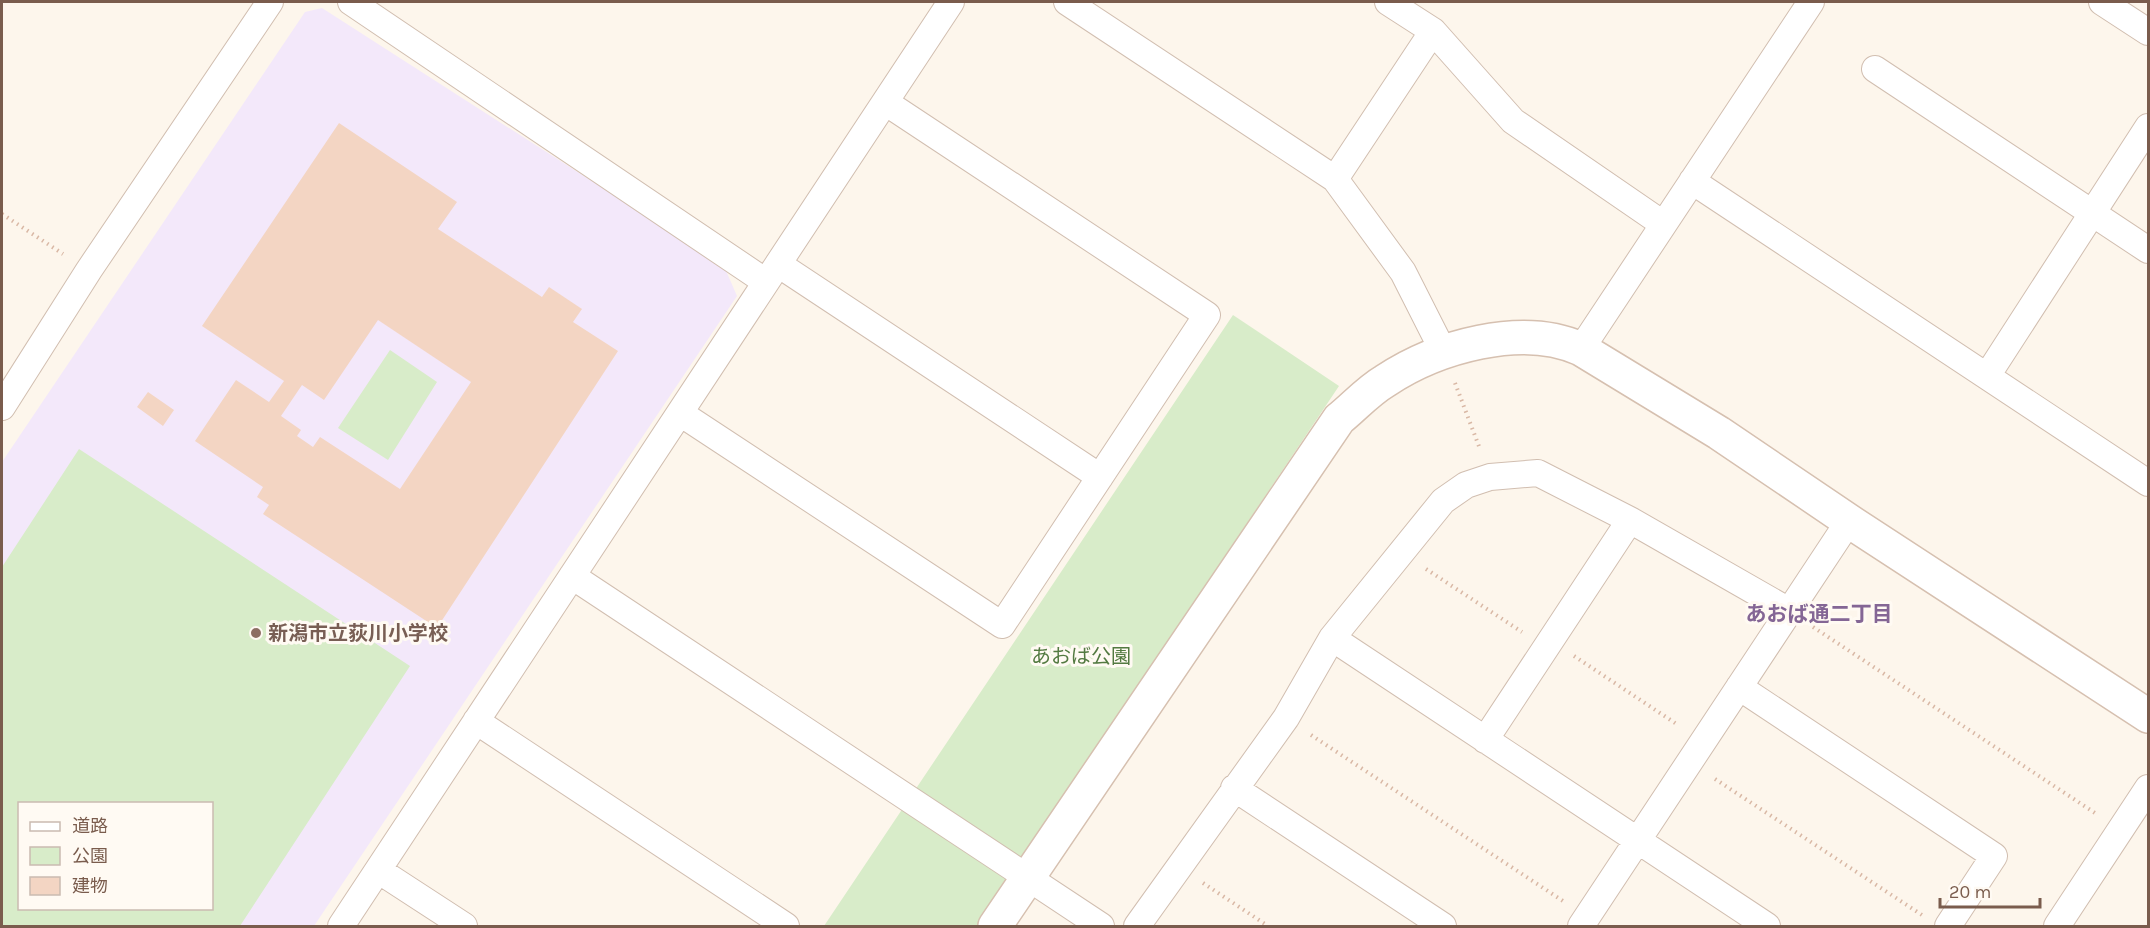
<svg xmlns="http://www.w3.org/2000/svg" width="2150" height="928" viewBox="0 0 2150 928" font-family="Karla,'Noto Sans JP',sans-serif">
	<rect width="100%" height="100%" fill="#fdf6ec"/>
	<!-- education -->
	<path fill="#f3e8fa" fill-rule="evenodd" d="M322,8L724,266L737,296L314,926H2V462L305,12ZM20,804H212V908H20Z"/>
	<!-- green -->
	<path fill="#d8ecc9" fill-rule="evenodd" d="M1233,315L1339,386L977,926H824Z
		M390,350L437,382L388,460L338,428Z
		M79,449L410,666L240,926H2V567ZM20,804H212V908H20Z"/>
	<!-- building -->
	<path fill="#f3d5c3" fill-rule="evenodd" d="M339,123L457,202L438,229L542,297L549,287L582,309L573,322L618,351L437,628L263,514L269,505L257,497L263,487L195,441L236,380L269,402L284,381L202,326ZM378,320L471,382L400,489L320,437L313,447L297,436L301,430L281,416L302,385L324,400Z
		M148,392L174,410L163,426L137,407Z"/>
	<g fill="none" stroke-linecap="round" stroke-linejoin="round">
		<!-- street casing -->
		<g stroke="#d1beb0" stroke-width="28">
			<path id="street" d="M351,2L766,282
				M1067,2L1335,179L1403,272L1443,351
				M2102,2L2148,32
				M1433,31L1513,121L1663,224
				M1875,69L2148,250
				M1335,179L1433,31L1388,2
				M1692,181L2148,483
				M778,264L1100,477
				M1581,349L1811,2
				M1987,376L2148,127
				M2,407L89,270L270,2
				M680,413L1002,625L1207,315L885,102
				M572,576L1101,926
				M1332,638L1767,926
				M1739,687L1994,856L1948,926
				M476,721L786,926
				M1485,740L1630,520
				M1234,788L1443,926
				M378,870L464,926
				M341,926L951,2
				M1137,926L1286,718L1332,638L1443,501L1466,485L1490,477L1538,473L1630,520L1789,611
				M1581,926L1849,521
				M2057,926L2148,788"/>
		</g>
		<!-- secondary casing -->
		<g stroke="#d6c0b0" stroke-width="36">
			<path id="secondary" d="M995,926L1339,419C1354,407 1368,391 1385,381C1436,347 1522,322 1581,349L1719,433L1849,521L2148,716"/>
		</g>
		<!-- path -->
		<path stroke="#d9b8a5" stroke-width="4" stroke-dasharray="1.5 4.5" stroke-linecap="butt" d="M2,214L63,254
			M1455,383L1480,449
			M1426,569L1522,632
			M1813,627L2095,813
			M1574,656L1678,725
			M1311,735L1563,901
			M1715,779L1922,915
			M1203,883L1268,926"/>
		<!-- street -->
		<use href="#street" stroke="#fff" stroke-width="26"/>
		<!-- secondary -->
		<use href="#secondary" stroke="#fff" stroke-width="33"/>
	</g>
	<!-- markers -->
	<circle fill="#8d6e63" stroke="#fffaf3" stroke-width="2" cx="256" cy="633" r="6"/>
	<g text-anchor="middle" stroke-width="6" stroke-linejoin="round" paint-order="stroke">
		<!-- education labels -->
		<g font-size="20" font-weight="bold" fill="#785e54" stroke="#fffaf3" text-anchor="start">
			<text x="268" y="640">新潟市立荻川小学校</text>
		</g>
		<!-- park labels -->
		<g font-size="20" fill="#537a41" stroke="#fffaf3">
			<text x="1081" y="663">あおば公園</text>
		</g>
		<!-- neighbourhood labels -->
		<g font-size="21" font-weight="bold" fill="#846695" stroke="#fffaf3">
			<text x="1819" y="621">あおば通二丁目</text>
		</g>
	</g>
	<!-- border -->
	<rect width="2150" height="928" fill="none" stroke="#7a5c4d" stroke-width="6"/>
	<!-- legend -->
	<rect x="18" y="802" width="195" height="108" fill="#fffaf3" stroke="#cabbb1" stroke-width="1.5"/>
	<rect x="30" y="822" width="30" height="9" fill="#ffffff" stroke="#cabbb1" stroke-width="1.5"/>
	<text x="72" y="832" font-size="18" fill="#7a5c4d">道路</text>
	<rect x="30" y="847" width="30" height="18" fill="#d8ecc9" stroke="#cabbb1" stroke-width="1.5"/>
	<text x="72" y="862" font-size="18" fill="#7a5c4d">公園</text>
	<rect x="30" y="877" width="30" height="18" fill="#f3d5c3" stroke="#cabbb1" stroke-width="1.5"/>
	<text x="72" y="892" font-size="18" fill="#7a5c4d">建物</text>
	<!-- scale -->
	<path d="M1940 898v9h100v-9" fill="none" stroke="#7a5c4d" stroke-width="3"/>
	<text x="1949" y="898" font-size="18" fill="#7a5c4d" stroke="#fffaf3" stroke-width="4.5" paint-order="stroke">20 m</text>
</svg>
